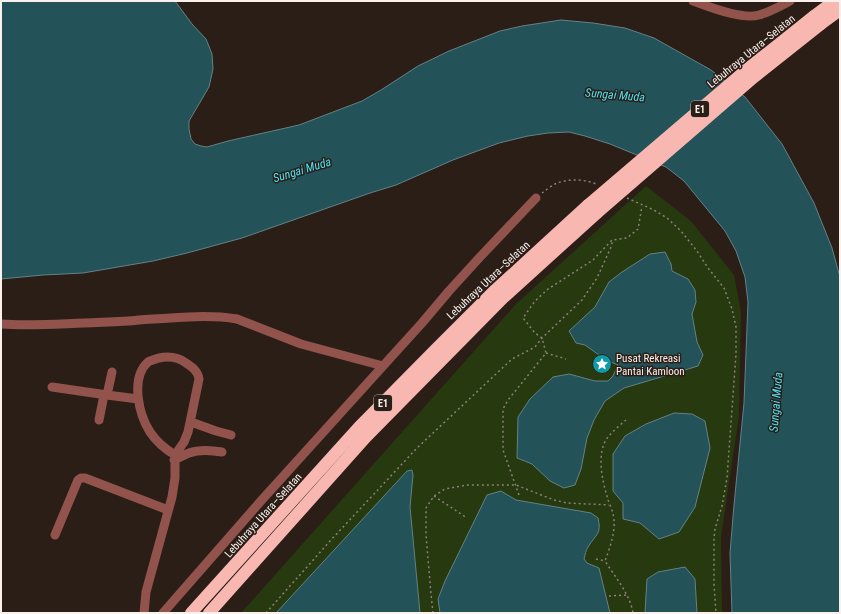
<svg xmlns="http://www.w3.org/2000/svg" width="841" height="614" viewBox="0 0 841 614" font-family="'Roboto Condensed',sans-serif">
	<rect width="100%" height="100%" fill="#2b1e17"/>
	<!-- green -->
	<path fill="#27390e" d="M646,186L691,221L734,275L741,312L739,416L721,537L722,609L723,613H241L516,304Z"/>
	<!-- water -->
	<path fill="#235259" stroke="#648285" d="M1,1H175L192,24L206,39L212,54L213,69L209,87L189,121V129L191,139L195,144L201,146L207,147L228,141L299,125L362,101L381,90L418,66L449,51L500,31L522,26L561,20L593,23L625,28L654,38L711,70L745,97L782,144L814,203L832,248L840,277V613H732L730,553L734,505L744,403L748,302L745,277L736,251L725,231L684,181L666,167L610,144L585,136L569,132L548,133L528,136L499,143L453,160L396,185L370,193L242,238L187,253L153,261L83,273L43,275L1,279Z
		M665,252L671,264L672,271L688,279L695,290L696,302L692,314L697,342L703,355L698,366L624,388L605,401L594,420L587,438L581,469L575,485L564,488L550,481L532,464L517,458L518,417L530,399L553,377L569,374L595,381H608L613,376L618,365L606,360L585,345L576,343L569,331L595,307L609,282L622,272L650,254Z
		M674,413L692,414L705,421L710,448L695,507L679,532L659,539L640,523L623,519V503L613,491V454L625,436L646,424Z
		M412,470L413,475L410,507L420,613H276L407,471Z
		M501,491L516,500L591,513L598,518C602,534 596,534 588,547C586,550 585,555 584,559L587,563L599,568L610,613H440L438,599L445,581L487,495Z
		M685,567L695,579L697,613H645L647,579L658,572Z"/>
	<g fill="none" stroke-linecap="round" stroke-linejoin="round">
		<!-- path -->
		<path stroke="#8c817b" stroke-width="1.5" stroke-dasharray="2 3" stroke-linecap="butt" d="M542,193C546,190 551,186 555,184C568,178 586,179 598,185
			M627,198L654,210L667,218L681,231L697,251L708,268L724,288L732,309L736,327V354L727,478L722,506L715,529L714,538V585L716,613
			M546,353L566,359
			M626,420C620,425 613,431 608,437C596,452 602,480 607,496C608,502 612,508 613,514C617,529 610,547 605,561C615,577 630,594 633,613
			M519,495L503,450V409L508,400L546,353L542,338L535,333L523,318L535,301L548,289L593,260L612,240L627,238L638,229L642,206
			M434,496L467,518
			M596,559L605,561
			M609,596L627,595
			M266,613L330,541L417,448L512,359L535,347L542,338L582,300L597,278L612,245V240
			M433,613L431,594L426,535V508L434,496L445,489L467,485H516L554,500L567,503L609,505"/>
		<!-- minor -->
		<path stroke="#92534d" stroke-width="9" d="M693,1C710,7 742,20 759,15C770,12 780,6 790,1
			M1,324C29,326 56,324 84,323C102,322 121,322 139,320C170,318 207,314 237,319L301,344L383,366
			M52,387L107,395L138,399
			M107,395L112,372
			M99,420L104,395
			M191,422L216,431L231,435
			M174,460C179,458 184,455 189,453C200,449 211,450 222,452
			M55,535L78,480L81,478H85L168,510
			M144,613L146,592L172,497L175,478V455L184,442L188,432L199,379C198,371 192,367 186,363C178,357 169,356 159,358C156,359 151,360 148,362C130,378 139,415 150,432C156,441 165,449 175,455
			M163,613L260,502L383,366L422,323L449,291L480,257L536,198"/>
		<!-- highway -->
		<path stroke="#f8b7b0" stroke-width="12" d="M814,16L834,1
			M821,24L840,10
			M191,613L359,427L437,348L493,292L588,205
			M209,613L366,437L502,299L597,213"/>
		<!-- highway-bridge -->
		<path stroke="#f8b7b0" stroke-width="12" d="M588,205L746,70L814,16
			M597,213L753,78L821,24"/>
	</g>
	<!-- icons -->
	<defs>
		<g id="sight-disc" transform="scale(1)"><circle r="9.5" fill="#0f9aa8" stroke="#2b1e17"/><path d="M0-6L1.8-2.2L6-1.7L2.9 1.2L3.7 5.4L0 3.3L-3.7 5.4L-2.9 1.2L-6-1.7L-1.8-2.2Z" fill="#fff"/></g>
	</defs>
	<g fill-rule="evenodd">
		<use href="#sight-disc" x="602" y="364"/>
	</g>
	<g text-anchor="middle" stroke-width="3" stroke-linejoin="round" paint-order="stroke">
		<!-- shield labels -->
		<g fill="#2b1e17" stroke="#bcb2ac" stroke-width="1">
			<rect x="691" y="101" width="18" height="16" rx="3"/>
			<rect x="374" y="395" width="18" height="16" rx="3"/>
		</g>
		<g font-size="10" font-weight="bold" fill="#faf1ec">
			<text x="700" y="113">E1</text>
			<text x="383" y="407">E1</text>
		</g>
		<!-- street labels -->
		<g font-size="11" fill="#faf1ec" stroke="#2b1e17">
			<text transform="translate(751 51) rotate(-39)" y="4">Lebuhraya Utara–Selatan</text>
			<text transform="translate(488 280) rotate(-43)" y="4">Lebuhraya Utara–Selatan</text>
			<text transform="translate(263 515) rotate(-48)" y="4">Lebuhraya Utara–Selatan</text>
		</g>
		<!-- poi labels -->
		<g font-size="11" fill="#faf1ec" stroke="#2b1e17" text-anchor="start">
			<text x="616" y="362">Pusat Rekreasi<tspan x="616" dy="13">Pantai Kamloon</tspan></text>
		</g>
		<!-- water labels -->
		<g font-size="12" font-style="italic" fill="#4ae3f8" stroke="#2b1e17">
			<text transform="translate(615 95) rotate(5)" y="4">Sungai Muda</text>
			<text transform="translate(302 170) rotate(-17)" y="4">Sungai Muda</text>
			<text transform="translate(776 402) rotate(-85)" y="4">Sungai Muda</text>
		</g>
	</g>
	<!-- border -->
	<rect width="841" height="614" fill="none" stroke="#faf1ec" stroke-width="4"/>
</svg>
